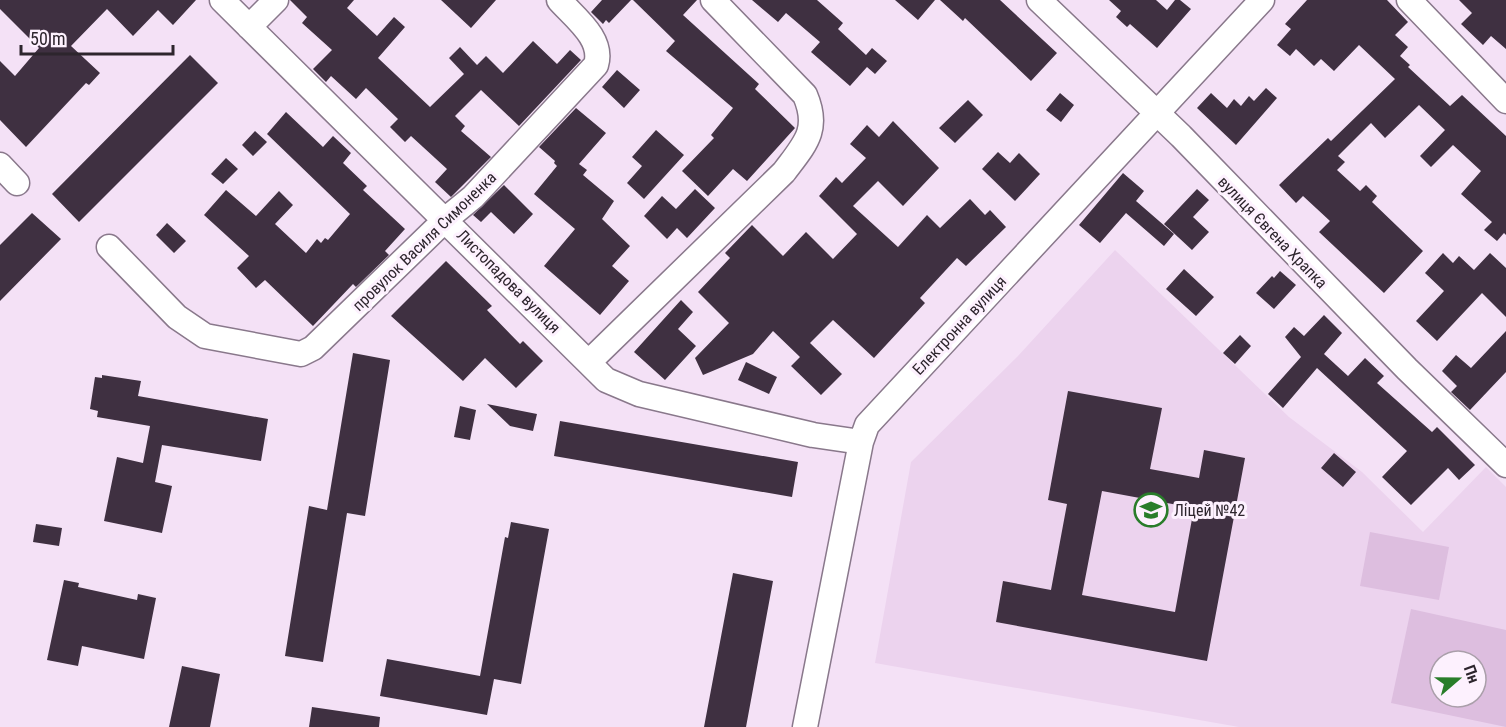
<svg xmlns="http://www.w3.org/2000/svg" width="1506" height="727" viewBox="0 0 1506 727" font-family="'Roboto Condensed',sans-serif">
	<rect width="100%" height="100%" fill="#f4e1f6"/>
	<!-- built -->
	<path fill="#ecd3ee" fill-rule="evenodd" d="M1115,250L1289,417L1362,472L1423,532L1486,467L1506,487V727H1239L875,663L911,462L1018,356ZM1440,661H1476V697H1440Z"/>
	<!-- green -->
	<path fill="#ddbedf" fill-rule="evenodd" d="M1370,532L1449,547L1439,600L1360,586Z
		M1411,609L1506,630V727L1391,703ZM1440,661H1476V697H1440Z"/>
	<!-- building -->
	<path fill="#3f3041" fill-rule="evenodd" d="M0,0H196L173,25L158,10L133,36L107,9L71,46L100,73L89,85L86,83L26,147L0,120V61L15,76L39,48L0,9Z
		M290,0H354L347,8L377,36L394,17L405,27L378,58L430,107L464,74L449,58L460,47L477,65L486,56L503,73L533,41L557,64L570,50L581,60L519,126L481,90L455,116L465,126L461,131L491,157L451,197L435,182L447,169L411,136L405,142L390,127L398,119L366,88L356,99L331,76L326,82L313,69L332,50L302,23L307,17Z
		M441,0H496L471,28Z
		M602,0H631L609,23L606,20L603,24L591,12Z
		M633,0H697L683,15L759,84L755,89L795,128L747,181L733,169L708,196L682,171L714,138L711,135L733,108L666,51L675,41Z
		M752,0H817L843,23L838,29L866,55L872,48L887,61L875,74L867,67L850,86L811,52L820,42L786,13L778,22Z
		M895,0H935L918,20Z
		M940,0H1000L1057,53L1031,81L965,18L963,21Z
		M1109,0H1156L1167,10L1175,0H1180L1191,9L1157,48L1130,24L1127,27L1116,17L1121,11Z
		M1307,0H1387L1408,22L1395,35L1408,47L1400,56L1410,65L1408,67L1450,106L1462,95L1506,136V235L1504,233L1497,241L1484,230L1492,222L1461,194L1481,171L1453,145L1431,167L1420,156L1445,130L1419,105L1385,138L1371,123L1338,156L1345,162L1337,170L1360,191L1366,185L1377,196L1372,202L1423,251L1384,293L1319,232L1330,221L1303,196L1296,203L1279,185L1328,138L1331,141L1395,79L1359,45L1334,71L1321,59L1314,66L1296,49L1290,56L1277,45L1291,29L1285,24Z
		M1459,0H1506V49L1491,36L1483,45L1461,24L1472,13Z
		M190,55L218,83L79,222L52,194Z
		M617,70L640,90L624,108L602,87Z
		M1266,88L1277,98L1236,145L1197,108L1211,93L1227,108L1234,99L1241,106L1249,96L1254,101Z
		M1060,93L1074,105L1061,122L1046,110Z
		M968,100L983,115L955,143L939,128Z
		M576,108L606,133L579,164L587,170L583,175L614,201L602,219L630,246L612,266L629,281L600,315L544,266L575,229L534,194L557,166L554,163L555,161L539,147Z
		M286,112L323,147L333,136L351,153L343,163L367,186L363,190L405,229L385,251L389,255L356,287L353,284L313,326L265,280L256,288L237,268L249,256L204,215L226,190L256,216L279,191L293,205L275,224L306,253L317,239L321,243L325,238L328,240L350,214L267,134Z
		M893,121L939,168L903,206L878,181L853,206L898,247L927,215L940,228L970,199L985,215L990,210L1006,227L966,266L957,258L920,298L925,303L874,358L833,320L810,343L842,374L821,395L791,366L800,357L773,331L753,354L703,375L695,358L729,323L698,292L730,258L725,253L752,225L783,256L806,232L833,259L857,234L819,196L836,177L842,183L866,158L850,144L867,125L879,137Z
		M656,130L684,155L644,199L627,183L642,166L632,157Z
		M255,131L267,142L253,156L242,145Z
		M998,152L1010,163L1019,153L1040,174L1015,201L982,169Z
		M226,158L238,169L223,184L211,174Z
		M1123,173L1144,191L1136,201L1174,234L1164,246L1126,213L1100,243L1079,225Z
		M504,185L533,214L514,234L491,212L481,222L473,215Z
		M695,189L715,208L687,238L677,228L667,239L644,216L662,196L676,209Z
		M1197,189L1209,200L1193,217L1209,232L1192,250L1164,224Z
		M32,213L61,239L0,301V245Z
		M167,223L186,241L174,253L156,235Z
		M1443,253L1453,263L1459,256L1474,270L1490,253L1506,268V317L1482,293L1437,341L1416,321L1444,291L1425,273Z
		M446,261L492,306L487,310L520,344L523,341L543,361L516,388L485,358L463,381L391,316Z
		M1184,269L1214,297L1196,316L1166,289Z
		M1280,271L1296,285L1274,309L1256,293L1272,276L1274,278Z
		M681,300L693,312L678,329L696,346L665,380L634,352Z
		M1324,315L1342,333L1324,354L1348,376L1365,358L1384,376L1377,383L1432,432L1437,427L1475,465L1459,480L1448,468L1411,505L1382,477L1407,451L1317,368L1283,408L1268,394L1301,357L1285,337L1294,327L1304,336Z
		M1506,331V372L1470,410L1451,392L1457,386L1442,371L1456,355L1471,368Z
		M1240,335L1251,346L1235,364L1223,353Z
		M353,353L390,360L365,516L347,513L323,662L285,656L309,506L327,510Z
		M746,362L777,377L769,394L738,380Z
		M102,375L141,381L138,396L268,419L261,461L162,445L155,482L172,486L162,533L104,521L117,457L143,463L150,426L97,417L98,411L90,409L95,377L102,378Z
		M1068,391L1162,408L1150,469L1199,478L1204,450L1245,458L1207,661L996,622L1003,581L1051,590L1067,504L1048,500ZM1102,491L1194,508L1175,612L1082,595Z
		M487,404L537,414L533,431L510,426Z
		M460,406L476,410L470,440L454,437Z
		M560,421L798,462L792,497L554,456Z
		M1334,453L1356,472L1343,487L1321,468Z
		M511,522L549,529L521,684L494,679L487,715L380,696L387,659L480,676L505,537L508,538Z
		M36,524L62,528L59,546L33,542Z
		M733,573L773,581L746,727H704Z
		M64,580L79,583L78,587L137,600L138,594L156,598L144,659L82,646L78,666L47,660Z
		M182,666L220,674L210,727H169Z
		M312,707L380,717L379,727H309Z"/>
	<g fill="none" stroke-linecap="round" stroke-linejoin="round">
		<!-- minor casing -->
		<g stroke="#89788b" stroke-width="27">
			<path id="minor" d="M222,0L606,380L639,394L813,435L861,442
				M1039,0L1181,136L1407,369L1506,465
				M1409,0L1506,101
				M249,27L276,0
				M0,165L17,183
				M109,247L177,317L205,336L301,354L313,348L446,219L473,197L596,65C604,39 575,18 559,0
				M590,361L784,172C805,144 820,130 805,95L713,0
				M805,727L861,442L867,425L1262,0"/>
		</g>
		<!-- minor -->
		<use href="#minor" stroke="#fff" stroke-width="24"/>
	</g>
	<!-- icons -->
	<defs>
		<g id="school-ring" transform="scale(1.725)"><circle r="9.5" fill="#fdf1fe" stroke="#297d2a" stroke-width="1.5"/><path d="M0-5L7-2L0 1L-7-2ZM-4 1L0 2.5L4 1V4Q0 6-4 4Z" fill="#297d2a"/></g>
	</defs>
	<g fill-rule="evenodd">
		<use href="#school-ring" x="1151" y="510"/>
	</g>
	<g text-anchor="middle" stroke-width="6" stroke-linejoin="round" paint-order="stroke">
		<!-- street labels -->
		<g font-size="16" fill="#2d252d" stroke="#fdf1fe">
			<text transform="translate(1273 232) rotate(46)" y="6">вулиця Євгена Храпка</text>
			<text transform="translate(424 241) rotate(-44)" y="6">провулок Василя Симоненка</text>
			<text transform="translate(509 281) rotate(45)" y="6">Листопадова вулиця</text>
			<text transform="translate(959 325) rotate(-47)" y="6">Електронна вулиця</text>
		</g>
		<!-- poi labels -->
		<g font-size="16" fill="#2d252d" stroke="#fdf1fe" text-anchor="start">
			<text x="1174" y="516">Ліцей №42</text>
		</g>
	</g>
	<!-- north arrow -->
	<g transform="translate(1458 679) rotate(70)"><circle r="28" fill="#fdf1fe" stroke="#aa9faa" stroke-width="1.5"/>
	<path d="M0-4.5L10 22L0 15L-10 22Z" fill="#297d2a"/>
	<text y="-9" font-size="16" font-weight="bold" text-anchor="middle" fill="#2d252d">Пн</text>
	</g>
	<!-- scale -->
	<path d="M21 45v9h152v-9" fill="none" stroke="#2d252d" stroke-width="3"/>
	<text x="30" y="45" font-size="18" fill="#2d252d" stroke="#fdf1fe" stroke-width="4.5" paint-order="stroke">50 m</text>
</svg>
